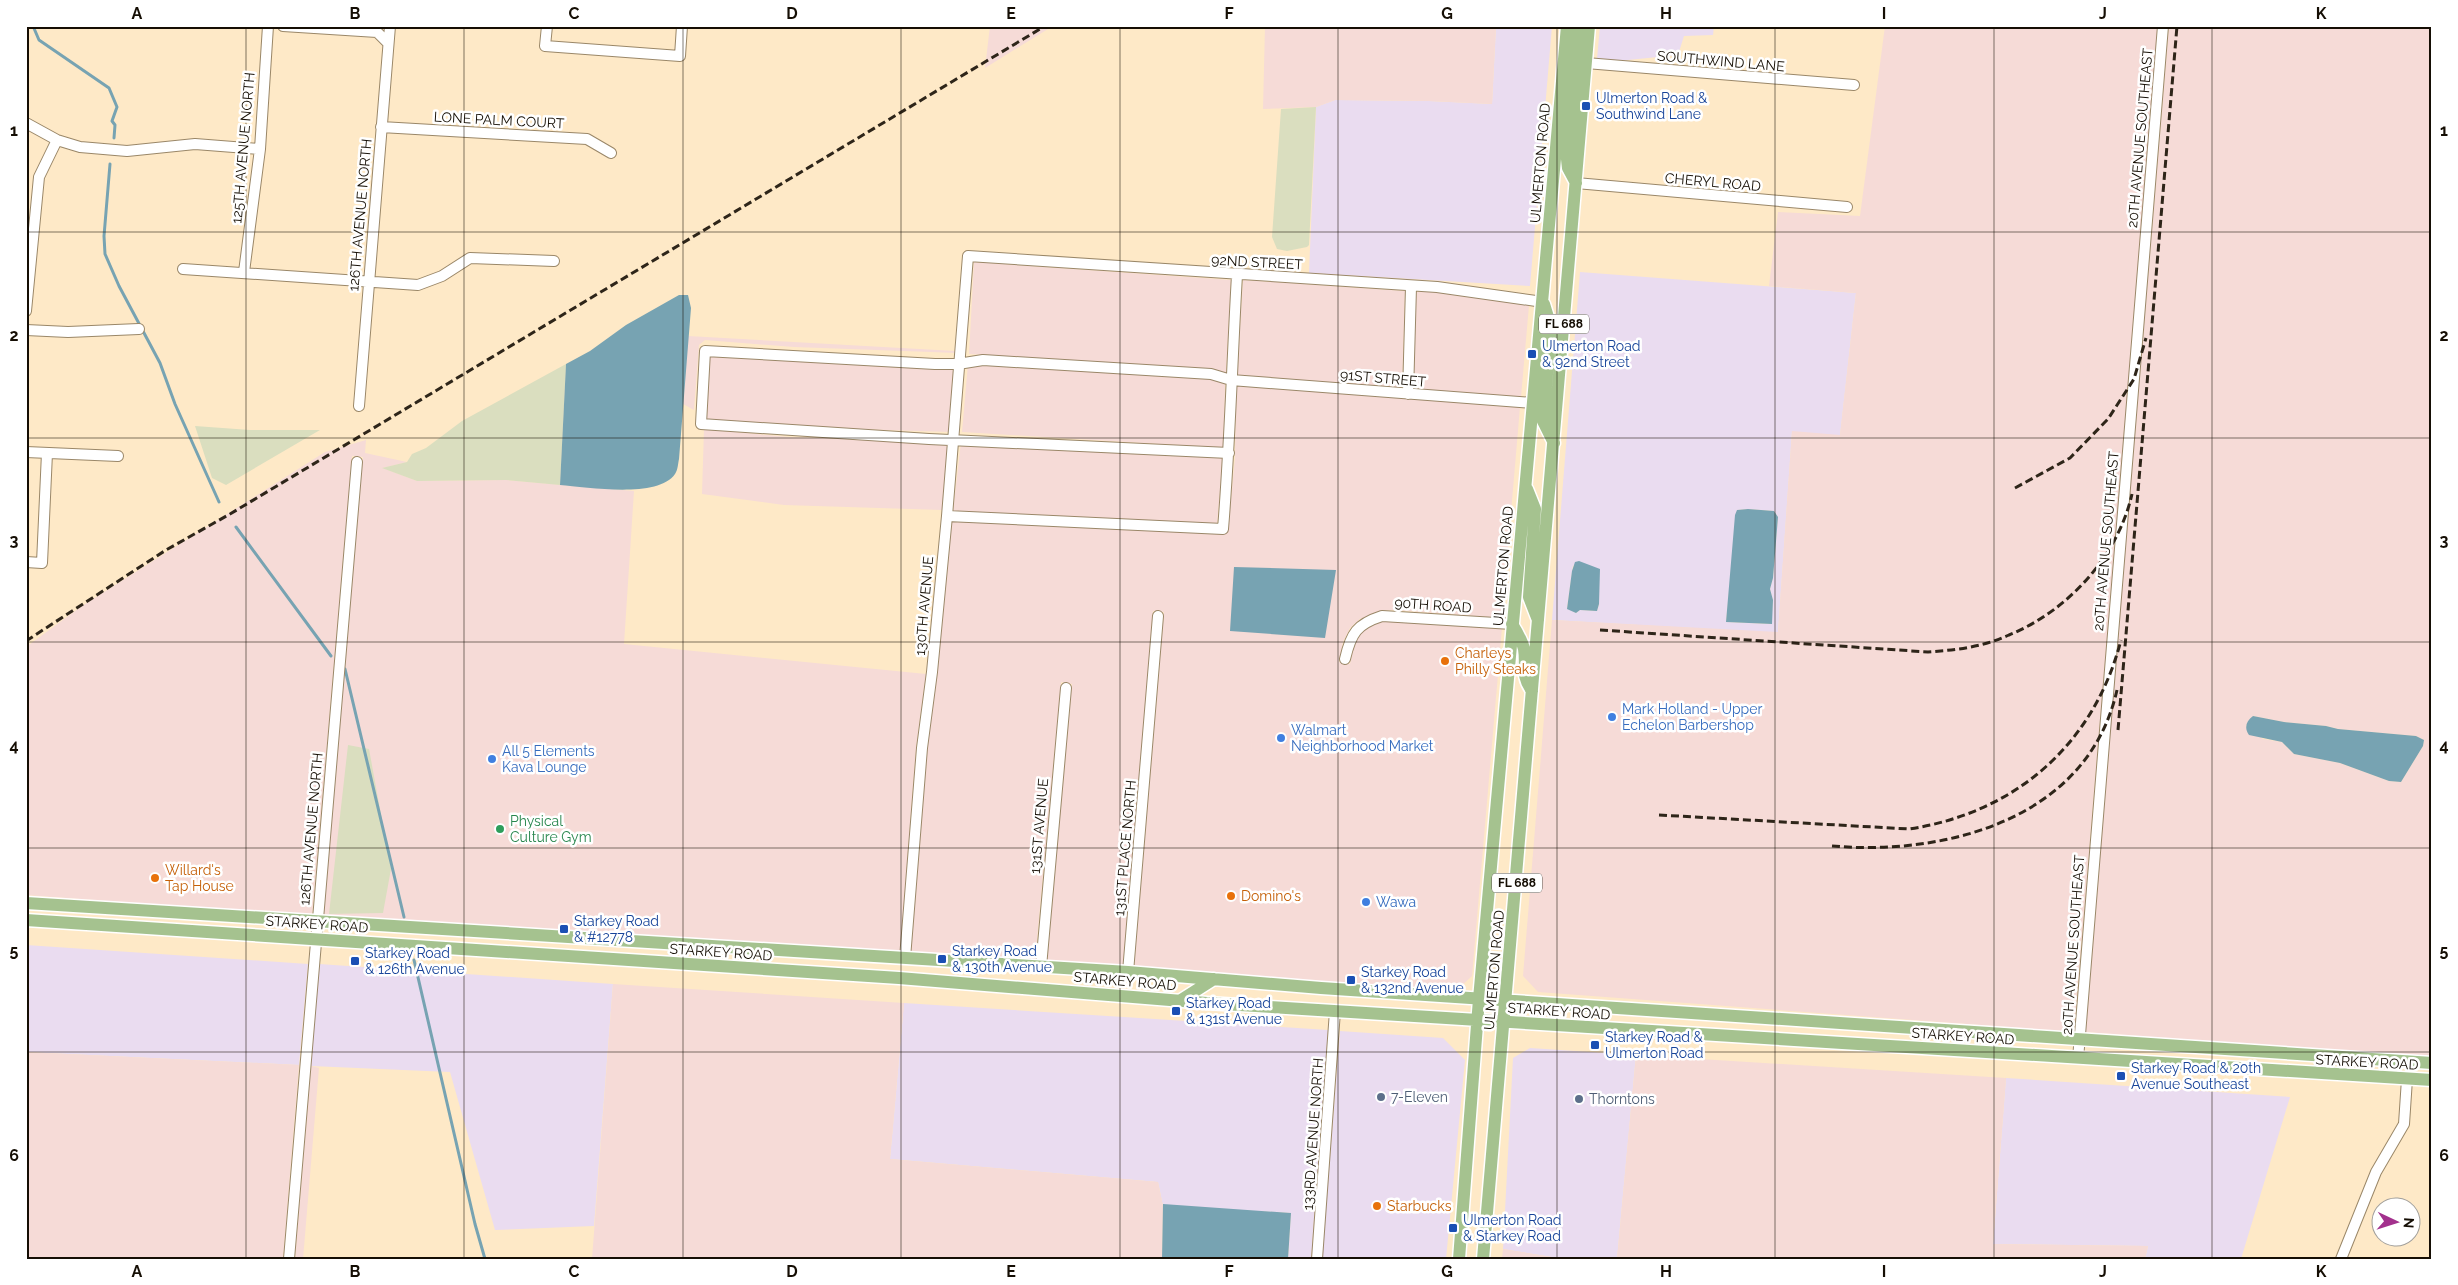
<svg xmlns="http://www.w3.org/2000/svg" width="2458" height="1285" viewBox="0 0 2458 1285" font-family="Raleway,sans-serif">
	<rect width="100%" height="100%" fill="#fee9c7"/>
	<!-- commercial -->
	<path fill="#eadcf0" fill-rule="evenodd" d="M1496,26H1552L1530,286L1309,273L1316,107L1335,100L1429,101L1492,104Z
		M1600,26H1714L1713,35L1684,36L1678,55L1618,61L1597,59Z
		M1580,272L1856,293L1840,436L1792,432L1778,633L1552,620ZM1748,509L1774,511L1778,517L1773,578L1770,589L1773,600L1771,624L1726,622L1737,510ZM1573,565L1599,604L1597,611L1580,610L1576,613L1567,608Z
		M26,945L308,964L299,1065L26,1052Z
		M319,964L613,984L594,1226L495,1230L450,1072L311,1066Z
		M904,1003L1328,1030L1311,1259H1288L1291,1213L1163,1206L1158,1182L890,1159Z
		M1340,1031L1443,1038L1465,1060L1446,1259H1322Z
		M1530,1048L1636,1055L1617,1259H1564L1503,1249L1513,1058Z
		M2006,1078L2290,1097L2241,1259H2145L2148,1246L1993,1244Z"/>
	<!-- industrial -->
	<path fill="#f6dbd7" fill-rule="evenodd" d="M990,26H1053L985,68Z
		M1265,26H1496L1492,104L1429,101L1335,100L1316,107L1263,109Z
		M1885,26H2158L2074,1032L1538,992L1523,976L1552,620L1778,632L1792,431L1840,435L1856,293L1769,286L1778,212L1860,216Z
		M2169,26H2432V1058L2085,1032ZM2253,716L2284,722L2326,726L2338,729L2416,736L2424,740L2423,746L2401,782L2389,781L2340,763L2294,754L2282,742L2263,739L2246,726Z
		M974,262L1231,280L1226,373L1211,369L969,354Z
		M962,275L958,353L794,347L705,340L699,345L694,410L683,404L688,336L955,351Z
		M1243,280L1405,291L1402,389L1237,375Z
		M1416,292H1436L1529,305L1521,397L1413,390Z
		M710,350L957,363L951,432L789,427L705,419Z
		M968,364L1210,378L1225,383L1224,448L962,432Z
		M1236,385L1520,407L1502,618L1394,610L1381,611L1360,619L1350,628L1343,642L1339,662L1350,664L1354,645L1359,635L1366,627L1384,621L1502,628L1472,976L1456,991L1313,983L1217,974L1215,972L1212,974L1134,968L1164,612L1153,611L1123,967L1047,962L1072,684L1061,682L1035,961L911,953L927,749L937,673L952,521L1222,534L1228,530L1235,458Z
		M704,429L788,437L950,442L942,510L784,505L702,494Z
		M366,440L365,453L407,462L383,468L417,481L506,480L634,491L624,644L926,674L916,748L900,953L323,917L363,457L352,456L312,916L26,895V647L82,606L325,452Z
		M961,442L1223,458L1217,524L953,511Z
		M613,984L904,1003L890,1159L1158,1182L1163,1206L1162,1259H592Z
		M26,1052L299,1065L283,1259H26Z
		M1636,1055L2006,1078L1993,1244L2148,1246L2145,1259H1617Z
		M311,1066L319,1068L303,1259H295Z
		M1503,1249L1564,1259H1502Z"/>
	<!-- green -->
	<path fill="#dadebf" d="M1316,107L1309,245L1307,247L1287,251L1277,249L1272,237L1281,109Z
		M566,364L560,485L506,480L417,481L382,468L407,462L412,454L426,448L462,421Z
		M195,426L250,430H320L226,485L212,478Z
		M348,745L369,749L391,869L383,913L329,914Z"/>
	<!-- water -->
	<path fill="#77a3b2" d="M679,295H688L691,308L679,459C678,463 678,470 675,474C658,499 587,487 560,485L566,364L590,351L626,325Z
		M1748,509L1774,511L1778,517L1773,578L1770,589L1773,600L1772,624L1726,622L1735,515L1737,510Z
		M1579,561L1600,569L1599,604L1597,611L1580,610L1576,613L1567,609L1572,571L1575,562Z
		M1234,567L1336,570L1325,638L1230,631Z
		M2253,716L2284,722L2326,726L2338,729L2416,736L2424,740L2423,746L2401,782L2389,781L2340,763L2294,754L2282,742L2249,735C2244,728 2246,721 2253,716Z
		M1163,1204L1291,1213L1288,1259H1162Z"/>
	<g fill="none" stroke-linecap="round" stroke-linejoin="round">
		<!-- stream -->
		<path stroke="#77a3b2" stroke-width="3" d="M33,26L39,40L109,88L117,107L112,121L115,125L114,138
			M110,164L104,236L105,254L119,286L160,363L175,404L219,502
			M236,527L331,656
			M345,669L404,917
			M414,960L475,1224L485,1259"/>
		<!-- minor casing -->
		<g stroke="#9a8768" stroke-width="12">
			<path id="minor" d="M283,26L377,32L388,43
				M547,26L545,46L680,56L682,26
				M1586,63L1854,85
				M26,123L57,140L80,147L127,151L195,144L260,149
				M381,127L587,139L611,153
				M1576,183L1847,207
				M183,269L418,285L442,276L470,258L554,261
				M244,272L260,149L268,26
				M26,311L39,177L57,140
				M26,330L68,332L139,329
				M1408,394L1411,287
				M359,406L390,26
				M26,452L118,456
				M1229,453L929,439L701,424L705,351L935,364H958L983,360L1211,374L1231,380L1534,403
				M947,516L1223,529C1230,445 1232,360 1237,275
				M26,562L42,563L47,453
				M1345,659C1351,633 1357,624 1382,616L1512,624
				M905,958L922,748L932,672L947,516L968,256L1437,287L1543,302
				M1041,967L1066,688
				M1128,972L1158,616
				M2078,1059L2163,26
				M289,1259L357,462
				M1317,1259L1335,1011
				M2341,1259L2376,1172L2404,1124L2407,1079"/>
		</g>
		<!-- major casing -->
		<g stroke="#fff" stroke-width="15">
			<path id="major" d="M1576,183L1568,168L1567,159L1577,26
				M1544,304L1551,327L1543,421L1554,443
				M1527,489L1535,509L1529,597L1538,620
				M1512,624C1517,632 1522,640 1524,649C1527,667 1520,674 1532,691
				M26,903L1128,972L1321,988L2432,1063
				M26,920L899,978L1207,1003L2432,1080
				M1181,1000L1214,979
				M1459,1259L1479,999L1567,26
				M1483,1259L1589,26"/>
		</g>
		<!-- minor -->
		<use href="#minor" stroke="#fff" stroke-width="10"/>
		<!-- major -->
		<use href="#major" stroke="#a5c28f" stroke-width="12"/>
		<!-- rail -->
		<path stroke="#2e2519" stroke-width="3" stroke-dasharray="8 4" stroke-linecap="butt" d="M2015,488L2070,458L2108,419L2134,379L2146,338
			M1600,630L1928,652C1956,650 1983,647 2009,635C2068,611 2118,556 2132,494
			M26,641L166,550L230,514L1045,26
			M2118,730L2177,26
			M1659,815L1909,829C2015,813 2094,745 2121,640
			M1832,846C1946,856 2088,819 2117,690"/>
	</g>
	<!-- grid -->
	<path fill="none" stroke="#150e04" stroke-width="1" stroke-opacity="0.55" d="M246,26V1259M464,26V1259M683,26V1259M901,26V1259M1120,26V1259M1338,26V1259M1557,26V1259M1775,26V1259M1994,26V1259M2212,26V1259M26,232H2432M26,438H2432M26,642H2432M26,848H2432M26,1052H2432"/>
	<!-- markers -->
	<g fill="#1a4fb4" stroke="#fff" stroke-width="2">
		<rect x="1581" y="101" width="10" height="10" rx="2.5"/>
		<rect x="1527" y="349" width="10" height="10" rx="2.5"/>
		<rect x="559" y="924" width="10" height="10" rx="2.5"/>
		<rect x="937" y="954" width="10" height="10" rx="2.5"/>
		<rect x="350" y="956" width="10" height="10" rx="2.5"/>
		<rect x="1346" y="975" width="10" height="10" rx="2.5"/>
		<rect x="1171" y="1006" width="10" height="10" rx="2.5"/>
		<rect x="1590" y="1040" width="10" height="10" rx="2.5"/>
		<rect x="2116" y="1071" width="10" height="10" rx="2.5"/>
		<rect x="1448" y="1223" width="10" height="10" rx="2.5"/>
	</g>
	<g fill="#e8710a" stroke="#fff" stroke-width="2">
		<circle cx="1445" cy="661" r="5"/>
		<circle cx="155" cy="878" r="5"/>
		<circle cx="1231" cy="896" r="5"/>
		<circle cx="1377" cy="1206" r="5"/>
	</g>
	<g fill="#3f7fe0" stroke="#fff" stroke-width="2">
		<circle cx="1612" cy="717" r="5"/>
		<circle cx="1281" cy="738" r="5"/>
		<circle cx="492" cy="759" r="5"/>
		<circle cx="1366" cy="902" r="5"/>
	</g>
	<circle fill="#2e9e5b" stroke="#fff" stroke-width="2" cx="500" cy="829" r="5"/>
	<g fill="#5c6f8a" stroke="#fff" stroke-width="2">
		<circle cx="1381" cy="1097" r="5"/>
		<circle cx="1579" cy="1099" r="5"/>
	</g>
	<g text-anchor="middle" stroke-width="5" stroke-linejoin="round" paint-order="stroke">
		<!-- shield labels -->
		<g fill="#fff" stroke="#5b564f" stroke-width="1">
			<rect x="1539" y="314.5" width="50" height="19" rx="4"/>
			<rect x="1492" y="873.5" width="50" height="19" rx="4"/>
		</g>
		<g font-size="12" font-weight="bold" fill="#150e04">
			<text x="1564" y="328">FL 688</text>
			<text x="1517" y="887">FL 688</text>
		</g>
		<!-- street labels -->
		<g font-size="14" fill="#150e04" stroke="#fff">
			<text transform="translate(1721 61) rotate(5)" y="5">SOUTHWIND LANE</text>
			<text transform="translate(499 120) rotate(3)" y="5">LONE PALM COURT</text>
			<text transform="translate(2140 138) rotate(-85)" y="5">20TH AVENUE SOUTHEAST</text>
			<text transform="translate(243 148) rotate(-85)" y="5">125TH AVENUE NORTH</text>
			<text transform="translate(1540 163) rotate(-85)" y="5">ULMERTON ROAD</text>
			<text transform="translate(1713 182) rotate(5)" y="5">CHERYL ROAD</text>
			<text transform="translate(360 215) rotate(-85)" y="5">126TH AVENUE NORTH</text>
			<text transform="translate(1257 262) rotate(3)" y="5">92ND STREET</text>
			<text transform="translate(1383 378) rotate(5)" y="5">91ST STREET</text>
			<text transform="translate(2106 541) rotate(-85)" y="5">20TH AVENUE SOUTHEAST</text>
			<text transform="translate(1503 566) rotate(-85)" y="5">ULMERTON ROAD</text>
			<text transform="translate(1433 605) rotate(4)" y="5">90TH ROAD</text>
			<text transform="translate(924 606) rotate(-85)" y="5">130TH AVENUE</text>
			<text transform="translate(1039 826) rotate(-85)" y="5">131ST AVENUE</text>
			<text transform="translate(311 829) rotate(-85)" y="5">126TH AVENUE NORTH</text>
			<text transform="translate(1125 848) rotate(-85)" y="5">131ST PLACE NORTH</text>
			<text transform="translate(317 924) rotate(4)" y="5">STARKEY ROAD</text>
			<text transform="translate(2073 945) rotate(-86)" y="5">20TH AVENUE SOUTHEAST</text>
			<text transform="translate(721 952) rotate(4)" y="5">STARKEY ROAD</text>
			<text transform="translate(1494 970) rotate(-85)" y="5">ULMERTON ROAD</text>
			<text transform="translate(1125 981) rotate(5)" y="5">STARKEY ROAD</text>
			<text transform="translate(1559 1011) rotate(4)" y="5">STARKEY ROAD</text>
			<text transform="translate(1963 1036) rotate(4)" y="5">STARKEY ROAD</text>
			<text transform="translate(2367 1062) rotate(3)" y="5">STARKEY ROAD</text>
			<text transform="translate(1313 1134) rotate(-86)" y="5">133RD AVENUE NORTH</text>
		</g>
		<!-- transit labels -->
		<g font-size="14" fill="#164399" stroke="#fff" text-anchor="start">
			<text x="1596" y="103">Ulmerton Road &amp;<tspan x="1596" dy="16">Southwind Lane</tspan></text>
			<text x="1542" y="351">Ulmerton Road<tspan x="1542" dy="16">&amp; 92nd Street</tspan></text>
			<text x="574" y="926">Starkey Road<tspan x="574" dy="16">&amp; #12778</tspan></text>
			<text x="952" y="956">Starkey Road<tspan x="952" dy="16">&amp; 130th Avenue</tspan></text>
			<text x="365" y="958">Starkey Road<tspan x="365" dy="16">&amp; 126th Avenue</tspan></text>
			<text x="1361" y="977">Starkey Road<tspan x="1361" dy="16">&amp; 132nd Avenue</tspan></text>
			<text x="1186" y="1008">Starkey Road<tspan x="1186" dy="16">&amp; 131st Avenue</tspan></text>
			<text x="1605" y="1042">Starkey Road &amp;<tspan x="1605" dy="16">Ulmerton Road</tspan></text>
			<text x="2131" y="1073">Starkey Road &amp; 20th<tspan x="2131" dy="16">Avenue Southeast</tspan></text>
			<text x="1463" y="1225">Ulmerton Road<tspan x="1463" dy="16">&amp; Starkey Road</tspan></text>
		</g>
		<!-- food labels -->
		<g font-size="14" fill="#c56008" stroke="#fff" text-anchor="start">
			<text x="1455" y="658">Charleys<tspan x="1455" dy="16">Philly Steaks</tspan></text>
			<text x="165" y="875">Willard's<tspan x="165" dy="16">Tap House</tspan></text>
			<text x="1241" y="901">Domino's</text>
			<text x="1387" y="1211">Starbucks</text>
		</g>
		<!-- shop labels -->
		<g font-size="14" fill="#366cbe" stroke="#fff" text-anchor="start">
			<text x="1622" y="714">Mark Holland - Upper<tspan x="1622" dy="16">Echelon Barbershop</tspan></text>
			<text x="1291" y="735">Walmart<tspan x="1291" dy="16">Neighborhood Market</tspan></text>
			<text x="502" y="756">All 5 Elements<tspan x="502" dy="16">Kava Lounge</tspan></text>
			<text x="1376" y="907">Wawa</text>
		</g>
		<!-- leisure labels -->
		<g font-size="14" fill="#27864d" stroke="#fff" text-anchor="start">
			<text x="510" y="826">Physical<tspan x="510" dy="16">Culture Gym</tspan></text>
		</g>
		<!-- service labels -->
		<g font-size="14" fill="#4e5e75" stroke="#fff" text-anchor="start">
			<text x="1391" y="1102">7-Eleven</text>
			<text x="1589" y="1104">Thorntons</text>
		</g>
	</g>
	<!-- border -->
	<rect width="2458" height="1285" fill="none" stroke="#ffffff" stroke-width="55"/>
	<!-- north arrow -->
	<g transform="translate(2396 1222) rotate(94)"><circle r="24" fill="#ffffff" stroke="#a19f9b"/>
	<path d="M0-4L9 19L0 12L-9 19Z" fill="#a3318d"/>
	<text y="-8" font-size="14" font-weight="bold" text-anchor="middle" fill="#150e04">N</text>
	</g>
	<rect x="28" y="28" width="2402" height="1230" fill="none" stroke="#150e04" stroke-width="2"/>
	<g font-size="16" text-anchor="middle" font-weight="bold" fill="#150e04">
		<text x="137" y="19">A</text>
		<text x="355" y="19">B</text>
		<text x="574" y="19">C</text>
		<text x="792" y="19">D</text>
		<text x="1011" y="19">E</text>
		<text x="1229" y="19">F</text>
		<text x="1447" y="19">G</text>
		<text x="1666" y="19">H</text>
		<text x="1884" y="19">I</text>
		<text x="2103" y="19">J</text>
		<text x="2321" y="19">K</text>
		<text x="14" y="136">1</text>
		<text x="2444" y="136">1</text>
		<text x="14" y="341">2</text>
		<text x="2444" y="341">2</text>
		<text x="14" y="546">3</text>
		<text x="2444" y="546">3</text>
		<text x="14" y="751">4</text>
		<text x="2444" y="751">4</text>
		<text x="14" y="956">5</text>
		<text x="2444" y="956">5</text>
		<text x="14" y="1161">6</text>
		<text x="2444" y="1161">6</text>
		<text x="137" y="1277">A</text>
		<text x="355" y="1277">B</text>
		<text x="574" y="1277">C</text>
		<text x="792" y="1277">D</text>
		<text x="1011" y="1277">E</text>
		<text x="1229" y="1277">F</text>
		<text x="1447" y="1277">G</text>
		<text x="1666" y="1277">H</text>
		<text x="1884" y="1277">I</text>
		<text x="2103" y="1277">J</text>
		<text x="2321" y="1277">K</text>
	</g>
</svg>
